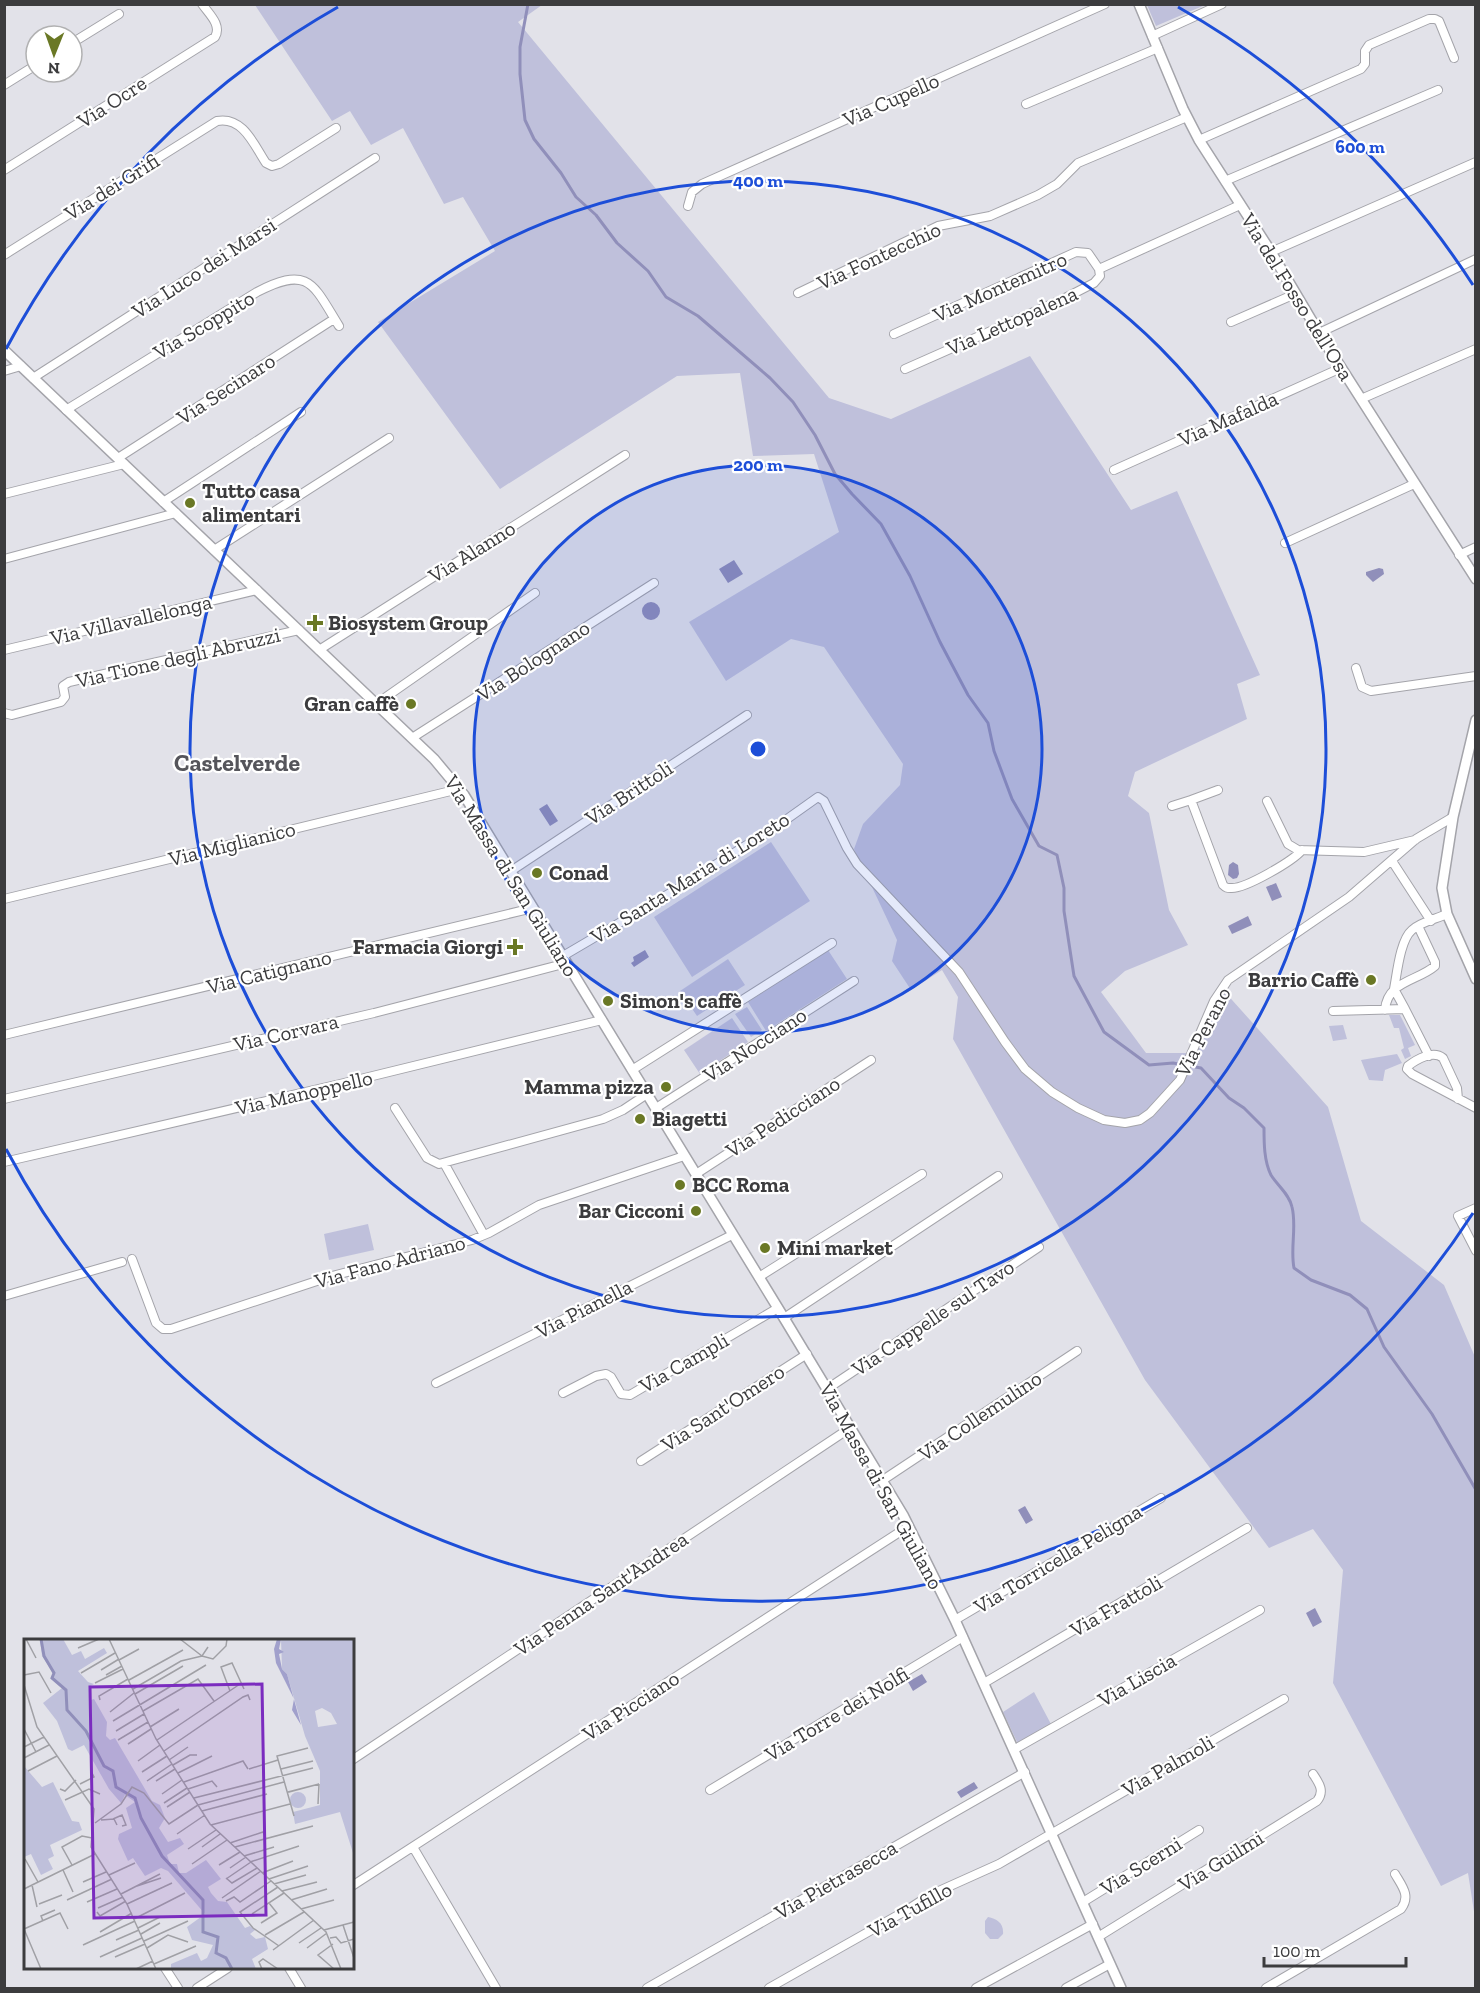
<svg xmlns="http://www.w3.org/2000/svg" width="1480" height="1993" viewBox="0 0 1480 1993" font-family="'Zilla Slab',serif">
	<rect width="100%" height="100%" fill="#e2e2e9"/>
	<!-- green -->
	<path fill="#bfc0db" d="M255,5H542L518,22L829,398L891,419L1030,356L1131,510L1177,491L1260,675L1237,684L1247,719L1135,772L1128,796L1149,813L1169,910L1188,945L1125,971L1101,992L1146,1053H1196L1224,991L1328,1107L1361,1221L1444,1285L1475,1357V1918L1468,1873L1441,1886L1333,1683L1343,1570L1313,1529L1269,1548L1145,1380L953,1039L958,997L942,970L911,990L892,961L897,940L854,849L863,824L900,785L903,764L824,647L791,639L726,681L689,622L839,532L814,454L753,456L740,373L677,376L500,489L378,322L495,251L463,197L444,204L403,128L371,145L350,111L332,121Z
		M1147,5H1205L1156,26Z
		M771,842L810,901L692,977L654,917Z
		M828,950L847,979L766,1031L748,1002Z
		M728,959L745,985L697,1016L680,991Z
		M747,1007L762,1030L751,1037L735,1014Z
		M1389,1015H1400L1415,1045L1408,1048L1411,1056L1405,1059L1401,1050L1404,1048L1399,1028H1394Z
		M732,1018L748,1042L700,1074L684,1050Z
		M1343,1025L1347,1039L1333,1041L1329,1026Z
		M1397,1054L1402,1063L1385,1070L1383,1081L1369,1080L1361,1060Z
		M368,1224L374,1250L329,1260L324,1234Z
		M1034,1692L1052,1726L1018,1744L1003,1712Z
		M988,1917C997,1919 1004,1923 1003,1934L998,1939H990L985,1933V1921Z"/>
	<!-- water -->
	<path fill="#908fba" d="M734,560L743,574L728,583L719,569Z
		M1379,568L1383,569L1384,574L1373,582L1366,575V572Z
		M642 611a9 9 0 1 1 18 0a9 9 0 1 1-18 0Z
		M547,804L558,821L550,826L539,809Z
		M1233,862L1238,865L1239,874L1237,878L1233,879L1228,875L1229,865Z
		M1276,883L1282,897L1272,901L1266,887Z
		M1248,916L1252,925L1232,934L1228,926Z
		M645,950L649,957L634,967L631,963L634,961L633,957Z
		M1025,1506L1033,1520L1026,1524L1018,1510Z
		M1315,1608L1322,1622L1313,1627L1306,1613Z
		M922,1674L927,1682L913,1691L908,1682Z
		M974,1782L978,1788L961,1798L957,1792Z"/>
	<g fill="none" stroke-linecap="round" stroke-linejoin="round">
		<!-- stream -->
		<path stroke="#908fba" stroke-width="3" d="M528,4L520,47V74L525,120L534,139L561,173L576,197L596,215L617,243L648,271L666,297L698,316L770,378L793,402L815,435L835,474L852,494L881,524L910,576L940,642L968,695L988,723L994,751L1012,799L1039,846L1057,855L1064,888V911L1074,976L1104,1032L1149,1065L1173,1063L1201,1068L1229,1098L1244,1108L1264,1128C1264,1143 1264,1161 1271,1175C1277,1185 1290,1195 1292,1207C1297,1227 1290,1248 1294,1268L1311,1280L1350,1295L1367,1309L1384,1347L1432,1414L1476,1490"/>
		<!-- minor casing -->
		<g stroke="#a4a4aa" stroke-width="10">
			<path id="minor" d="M1152,36L1222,4
				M72,43L119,14
				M4,85L36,65
				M1026,104L1158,48
				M1199,140L1361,69L1365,64V51L1369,45L1429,19H1435L1439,21L1454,58
				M4,170L215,37C222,25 209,14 202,4
				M1225,181L1438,90
				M688,206L692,192L702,184L1105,4
				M1271,252L1476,162
				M4,255L217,121C243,116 254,145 266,163L272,166L279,164L336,128
				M798,293L938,226L990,216L1038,195L1057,184L1078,163L1187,117
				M1231,322L1295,294
				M1319,333L1476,259
				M894,334L1076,252L1088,253L1099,269
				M905,369L1063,299L1094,283L1100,276L1099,269L1240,205
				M4,371L21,366
				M33,378L375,158
				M1361,399L1476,349
				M66,410L257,292C309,265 313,284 339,326
				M118,458L334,319
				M1114,470L1341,368
				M4,494L124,464
				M163,502L301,412
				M1285,543L1414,484
				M214,550L389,438
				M1459,555L1476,547
				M4,559L176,513
				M4,650L257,590
				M319,650L625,455
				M1356,668L1362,687L1371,691L1476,676
				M376,704L535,593
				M4,713L12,715L61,702L65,697L63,686L69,682L299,630
				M412,738L654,583
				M1218,790L1191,800L1223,885C1226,888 1227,888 1231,888C1245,889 1293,861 1302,850
				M1267,801L1288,844L1298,850L1364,852L1415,840
				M1172,806L1191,800
				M1392,861L1431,921
				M511,871L747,715
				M4,899L459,789
				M563,956L677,889L780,824L818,797L824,801L847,848L857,864L959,972L1005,1042L1025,1069L1052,1092L1078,1108L1104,1120L1125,1123L1140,1120L1150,1113L1180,1080L1214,1001L1228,980L1349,897L1416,839L1453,817
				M1405,1009L1429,1056
				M1385,1010C1387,981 1418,981 1435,966V962L1418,926
				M1333,1011L1405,1009L1394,989C1397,974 1400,940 1412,930C1420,922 1436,919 1447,914
				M4,1035L533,908
				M632,1070L832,943
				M4,1099L374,1013L567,963
				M1458,1099L1457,1088L1443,1058C1433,1050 1417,1059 1408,1066L1407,1069L1412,1074L1476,1108
				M395,1108L427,1158L439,1164L603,1119L623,1110L647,1094
				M656,1108L854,981
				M4,1162L340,1084L602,1020
				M444,1163L484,1235
				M696,1174L871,1060
				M1476,1208L1458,1216L1476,1251
				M132,1259L156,1323L163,1329H171L332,1276L472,1240L489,1233L539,1205L684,1156
				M759,1277L922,1174
				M4,1296L122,1262
				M784,1318L998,1176
				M436,1383L732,1235
				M827,1389L1039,1247
				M563,1393L596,1376L606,1374L611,1377L621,1394L630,1395L778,1308
				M641,1461L807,1354
				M883,1480L1077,1351
				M955,1620L1161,1498
				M984,1683L1247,1528
				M1015,1749L1260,1610
				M352,1760L850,1428
				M710,1790L963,1637
				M413,1847L496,1988
				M352,1886L909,1526
				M1083,1902L1199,1830
				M1098,1937L1317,1801C1325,1791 1319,1783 1313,1774
				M165,1968L178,1988
				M289,1968L301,1988
				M197,1988L228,1968
				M647,1988L1025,1772
				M769,1988L907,1910L930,1895L999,1864L1284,1699
				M976,1988L1093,1924
				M1066,1988L1110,1964
				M1266,1988L1401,1909C1411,1896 1402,1886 1395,1874"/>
		</g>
		<!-- tertiary casing -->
		<g stroke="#a4a4aa" stroke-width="12">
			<path id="tertiary" d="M1139,4L1183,109L1199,140L1271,252L1319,333L1476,579
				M4,350L434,759L464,795L784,1318L903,1515L955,1620L1121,1988
				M1476,720L1453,817L1442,888L1447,914L1476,979"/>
		</g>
		<!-- minor -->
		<use href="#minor" stroke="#fff" stroke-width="8"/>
		<!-- tertiary -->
		<use href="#tertiary" stroke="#fff" stroke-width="9"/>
	</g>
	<!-- distance rings -->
	<circle cx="758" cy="749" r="284" fill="#1d4ed8" fill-opacity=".12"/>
	<g fill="none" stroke="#1d4ed8" stroke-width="3">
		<circle cx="758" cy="749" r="284"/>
		<circle cx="758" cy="749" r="568"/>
		<path d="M1473 1213A852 852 0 0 1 6 1149M6 349A852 852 0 0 1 338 7M1178 7A852 852 0 0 1 1473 285"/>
	</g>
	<!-- markers -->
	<g fill="#6a7825" stroke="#fff" stroke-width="2">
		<circle cx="190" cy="503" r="6"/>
		<path d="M312 614h6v6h6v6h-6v6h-6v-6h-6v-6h6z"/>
		<circle cx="411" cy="704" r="6"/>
		<circle cx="537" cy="873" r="6"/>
		<path d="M512 938h6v6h6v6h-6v6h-6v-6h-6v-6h6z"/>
		<circle cx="1371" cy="980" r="6"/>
		<circle cx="608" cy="1001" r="6"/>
		<circle cx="666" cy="1087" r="6"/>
		<circle cx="640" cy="1119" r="6"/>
		<circle cx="680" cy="1185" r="6"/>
		<circle cx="696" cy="1211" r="6"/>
		<circle cx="765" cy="1248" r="6"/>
	</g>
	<g text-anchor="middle" stroke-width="4.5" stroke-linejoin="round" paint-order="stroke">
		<!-- street labels -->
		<g font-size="21" fill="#3c3c3e" stroke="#fff">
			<text transform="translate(891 100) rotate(-24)" y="7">Via Cupello</text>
			<text transform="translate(112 102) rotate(-33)" y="7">Via Ocre</text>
			<text transform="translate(112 187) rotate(-32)" y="7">Via dei Grifi</text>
			<text transform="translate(879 256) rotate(-25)" y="7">Via Fontecchio</text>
			<text transform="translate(204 268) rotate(-33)" y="7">Via Luco dei Marsi</text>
			<text transform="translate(1000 287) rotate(-24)" y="7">Via Montemitro</text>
			<text transform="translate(1297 297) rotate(58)" y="7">Via del Fosso dell'Osa</text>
			<text transform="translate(1012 321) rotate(-24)" y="7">Via Lettopalena</text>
			<text transform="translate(204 325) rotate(-31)" y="7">Via Scoppito</text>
			<text transform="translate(226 389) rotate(-33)" y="7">Via Secinaro</text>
			<text transform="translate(1228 419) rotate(-24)" y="7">Via Mafalda</text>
			<text transform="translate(472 552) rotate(-32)" y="7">Via Alanno</text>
			<text transform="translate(131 620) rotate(-13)" y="7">Via Villavallelonga</text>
			<text transform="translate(178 658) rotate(-13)" y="7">Via Tione degli Abruzzi</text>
			<text transform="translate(533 661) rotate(-33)" y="7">Via Bolognano</text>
			<text transform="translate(629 793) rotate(-33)" y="7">Via Brittoli</text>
			<text transform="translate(232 844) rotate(-14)" y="7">Via Miglianico</text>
			<text transform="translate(511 876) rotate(58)" y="7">Via Massa di San Giuliano</text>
			<text transform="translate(690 878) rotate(-32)" y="7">Via Santa Maria di Loreto</text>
			<text transform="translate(269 972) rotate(-14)" y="7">Via Catignano</text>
			<text transform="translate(1203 1032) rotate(-63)" y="7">Via Perano</text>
			<text transform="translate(286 1033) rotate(-13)" y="7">Via Corvara</text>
			<text transform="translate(755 1045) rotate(-33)" y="7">Via Nocciano</text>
			<text transform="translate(304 1093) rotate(-13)" y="7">Via Manoppello</text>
			<text transform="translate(783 1117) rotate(-33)" y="7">Via Pedicciano</text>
			<text transform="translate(390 1262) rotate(-15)" y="7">Via Fano Adriano</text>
			<text transform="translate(584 1309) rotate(-27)" y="7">Via Pianella</text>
			<text transform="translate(933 1318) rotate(-34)" y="7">Via Cappelle sul Tavo</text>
			<text transform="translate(684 1363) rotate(-30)" y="7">Via Campli</text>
			<text transform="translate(723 1408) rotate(-33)" y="7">Via Sant'Omero</text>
			<text transform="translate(980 1416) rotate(-34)" y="7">Via Collemulino</text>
			<text transform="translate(881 1486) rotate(61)" y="7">Via Massa di San Giuliano</text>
			<text transform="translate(1058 1559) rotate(-31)" y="7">Via Torricella Peligna</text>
			<text transform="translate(601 1594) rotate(-34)" y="7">Via Penna Sant'Andrea</text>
			<text transform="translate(1116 1606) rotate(-30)" y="7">Via Frattoli</text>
			<text transform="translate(1137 1680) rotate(-30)" y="7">Via Liscia</text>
			<text transform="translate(631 1706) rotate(-33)" y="7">Via Picciano</text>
			<text transform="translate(837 1714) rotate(-31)" y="7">Via Torre dei Nolfi</text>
			<text transform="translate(1168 1766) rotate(-30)" y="7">Via Palmoli</text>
			<text transform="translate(1221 1861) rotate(-32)" y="7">Via Guilmi</text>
			<text transform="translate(1141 1866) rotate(-32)" y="7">Via Scerni</text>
			<text transform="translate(836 1880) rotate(-30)" y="7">Via Pietrasecca</text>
			<text transform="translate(910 1910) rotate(-29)" y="7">Via Tufillo</text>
		</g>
		<!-- poi labels -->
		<g font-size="21" font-weight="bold" fill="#3c3c3e" stroke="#fff" text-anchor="start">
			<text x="202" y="498">Tutto casa<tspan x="202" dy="24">alimentari</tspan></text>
			<text x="328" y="630">Biosystem Group</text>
			<text x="399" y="711" text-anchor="end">Gran caffè</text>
			<text x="549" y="880">Conad</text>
			<text x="503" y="954" text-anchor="end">Farmacia Giorgi</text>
			<text x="1359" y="987" text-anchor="end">Barrio Caffè</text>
			<text x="620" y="1008">Simon's caffè</text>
			<text x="654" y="1094" text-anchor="end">Mamma pizza</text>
			<text x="652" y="1126">Biagetti</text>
			<text x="692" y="1192">BCC Roma</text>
			<text x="684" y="1218" text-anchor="end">Bar Cicconi</text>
			<text x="777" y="1255">Mini market</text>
		</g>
		<!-- quarter labels -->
		<g font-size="24" font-weight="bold" fill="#55555b" stroke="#fff">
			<text x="237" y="771">Castelverde</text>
		</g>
	</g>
	<!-- overview -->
	<g transform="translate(24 1639)">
		<rect width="330" height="330" fill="#e2e2e9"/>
		<path d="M16,0H39L48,16L57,12L61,20L80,9L83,14L54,32L64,43L70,45L65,48L67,61L70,60L83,83L82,97L86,101L91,99L128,162L136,166L141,179L135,189L144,203L156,199L160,205L143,216L146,225H153L155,234H162L182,221L197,240L184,248L187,254L194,262L203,263L221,289L226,287L231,291L226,295L232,300L241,298L244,310L228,320L232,330H147V325L173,314L177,322L183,319L189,306L168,301L163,288L181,275L144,232L137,229L121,237L109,219L104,222L94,200L95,195L108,189L102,169L111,163L101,156L97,164L85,150L60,106L48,112L44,110L33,82L19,64L38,49L27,39L30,35L18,17ZM257,0H330V217L316,173L271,185L269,173L296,166V132L281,97L263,35L258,30ZM298,69L307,74L313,85L294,88L291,72ZM0,127L18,148L29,143L48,182L55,183L58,191L26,206L30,217L24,220L29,230L17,236L7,215L0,218ZM266 161a8 8 0 1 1 16 0a8 8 0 1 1-16 0Z" fill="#bfc0db" fill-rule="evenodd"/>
		<path d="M253,0H257L255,10L260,13L255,15L258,30L263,35L277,86L268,71L270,60L252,24L250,10Z" fill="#a1a0cc"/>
		<path fill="none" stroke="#908fba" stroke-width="3" d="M17,0L20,17L30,34L28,39L42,51L43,71L62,92L80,127L89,132L92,148L111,159L117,179L138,217L179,261V293L194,298L192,314L202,319L208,330"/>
		<path fill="none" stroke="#a0a0a5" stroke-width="1.5" d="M2,0L12,19M85,0L132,100L186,185L302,293L317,330M156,0L178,17L184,8M54,9L75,0M95,21L115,10M77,31L95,20M57,34L91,14M0,36L15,33L27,54M82,36L98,27M105,41L159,11M71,44L99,30M0,46L13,88L70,170L67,208L103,265L132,330M109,50L157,22L178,17L189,20L202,7L203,0M206,52L197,28L208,24L220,50M111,55L159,27M76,61L75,57L104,40M119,72L174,40L190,62M86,73L110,54M89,82L182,26M126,88L155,70M0,90L12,113M92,92L120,75M94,101L124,83M133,101L216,45M104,105L127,90M0,108L20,98M140,112L219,58L224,56L226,61M0,119L25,106M145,121L164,108M114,122L136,106M149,126L166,116H173M225,130L254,121M257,130L289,122M4,132L33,117M118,133L143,117M154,134L188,117M123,142L148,125M132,142L151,130M160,143L219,122L224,130M56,145L70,138L67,132M36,150L41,152L52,141M164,150L188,142L193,148M264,153L295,145M265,153L295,145M138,155L158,141M170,159L289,129M41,161L65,150L76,155M140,164L163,149M294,165L295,145M174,166L260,143M143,168L166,153M178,172L243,155M270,177L253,117L284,109M89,180L98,176L102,186L98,187M77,181L90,180L93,186M71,184L97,165L108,148L120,154L145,185L174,166M187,186L266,165M153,195L181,176M206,204L239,193L242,200M178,208L196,195M211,208L289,187M164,210L192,191M220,217L250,208M1,220L14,243M226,223L275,207M168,225L203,201M48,226L38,208L58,197L68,199M195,226L216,213M206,229L222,218M39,231L49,253M238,234L269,222M85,236L111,224M202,239L208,244L233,229M202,240L227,223M245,240L284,227M59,243L82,233M250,245L282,236M8,246L13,268M113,247L137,239M254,248L216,273L229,289L255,307M0,250L71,215M258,252L293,243M97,255L136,235M198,259L237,232M43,261L88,240M267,261L303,250M202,262L210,258L216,263L247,242M63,263L93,250M15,265L38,256M103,265L148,244M74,269L99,258M277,270L310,261M73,273L76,277L102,262M228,275L260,254M110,280L161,254M19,282L17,277L31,271M237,284L253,274L245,264M319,286L330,319M114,289L136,278M0,290L36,274L44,290M0,290L17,330M300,291L330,283M76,293L108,274M117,295L136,284M241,296L280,273M306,299L312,298L317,304L330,300M92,301L115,291M120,302L164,282M275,304L297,289M309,305L294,316L310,330M59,306L111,282M123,309L144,296L164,303M283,309L303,294M249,311L290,281M76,318L118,299M91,318L121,305M130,325L172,307M112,330L129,322M238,330L235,323L239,320L254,330"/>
		<path fill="#7b2cbf" fill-opacity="0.15" stroke="#7b2cbf" stroke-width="3" d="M238,45L242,276L70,279L66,48Z"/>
		<rect width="330" height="330" fill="none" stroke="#3c3c3e" stroke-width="3"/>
	</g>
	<circle cx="758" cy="749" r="9" fill="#1d4ed8" stroke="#fff" stroke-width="3"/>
	<g font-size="18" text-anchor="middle" font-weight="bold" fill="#1d4ed8" stroke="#fff" stroke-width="4.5" stroke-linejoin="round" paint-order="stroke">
		<text x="1360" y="153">600 m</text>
		<text x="758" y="187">400 m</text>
		<text x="758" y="471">200 m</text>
	</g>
	<!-- border -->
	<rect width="1480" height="1993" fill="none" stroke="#3c3c3e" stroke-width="12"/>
	<!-- north arrow -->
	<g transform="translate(54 54) rotate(181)"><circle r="28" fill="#ffffff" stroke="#b1b1b2" stroke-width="1.5"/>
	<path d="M0-4.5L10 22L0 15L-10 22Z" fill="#6a7825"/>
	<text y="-9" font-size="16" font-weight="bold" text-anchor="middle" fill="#3c3c3e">N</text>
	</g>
	<!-- scale -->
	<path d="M1264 1957v9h142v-9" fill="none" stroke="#3c3c3e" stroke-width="3"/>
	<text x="1273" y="1957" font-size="18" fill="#3c3c3e" stroke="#ffffff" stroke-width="4.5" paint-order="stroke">100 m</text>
</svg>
